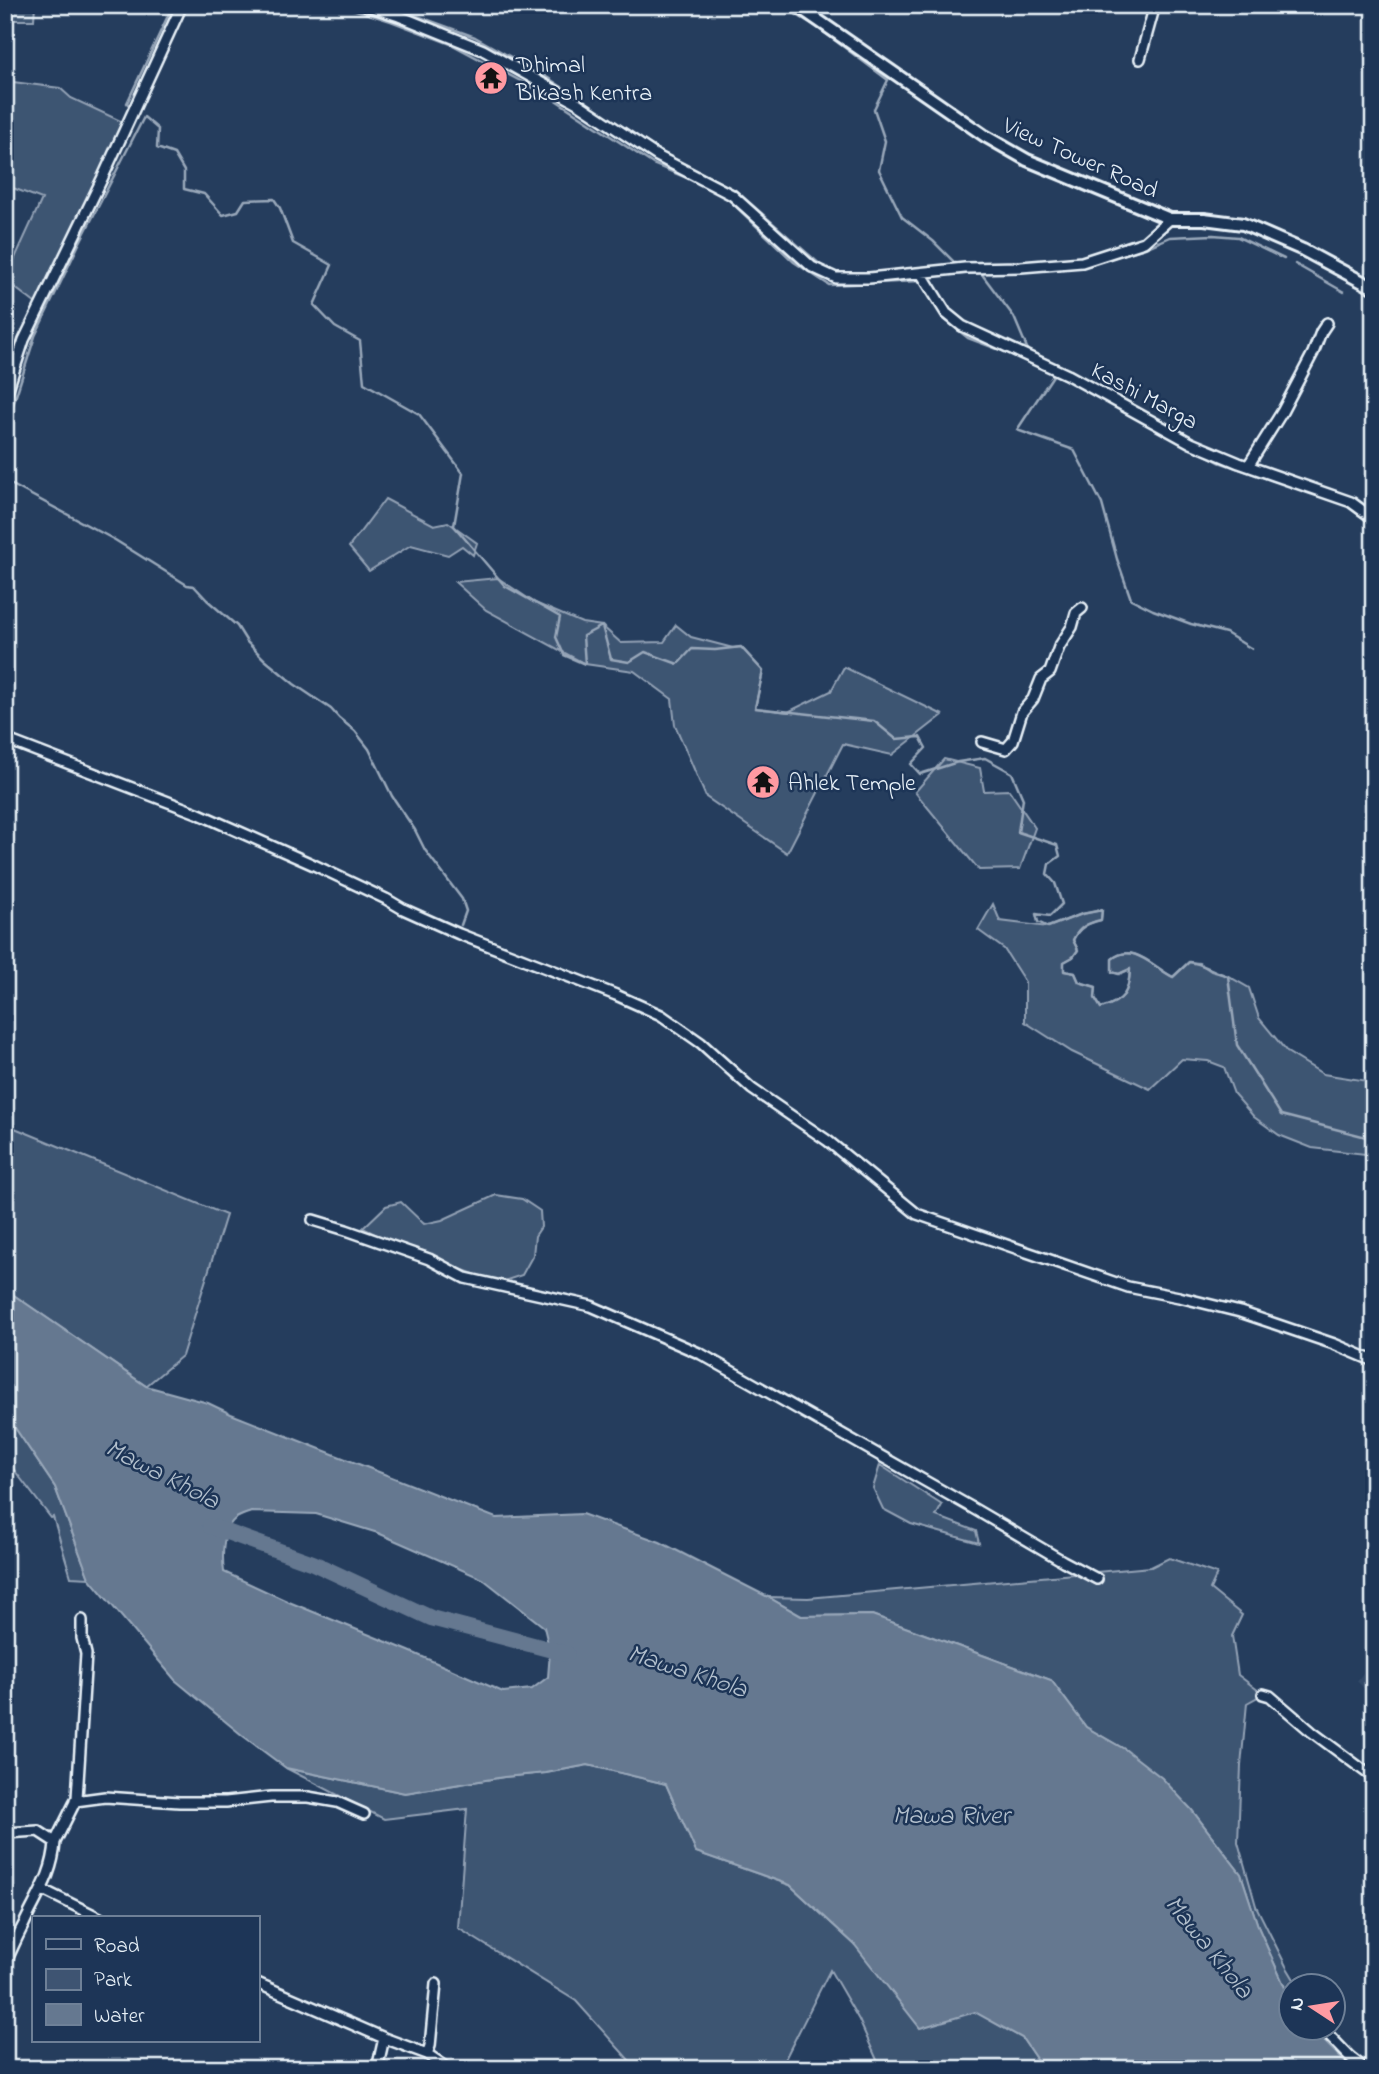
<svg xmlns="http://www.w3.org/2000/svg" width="1379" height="2074" viewBox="0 0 1379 2074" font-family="'Indie Flower',sans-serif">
	<rect width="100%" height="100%" fill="#253d5d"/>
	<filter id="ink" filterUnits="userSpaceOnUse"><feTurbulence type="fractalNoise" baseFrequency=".0143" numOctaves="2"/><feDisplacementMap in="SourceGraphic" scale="14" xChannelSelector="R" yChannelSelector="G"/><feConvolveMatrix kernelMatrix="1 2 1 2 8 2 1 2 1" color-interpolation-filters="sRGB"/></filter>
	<g filter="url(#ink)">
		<!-- built -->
		<path fill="#334a68" d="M1374,1659V1699L1357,1681Z"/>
		<!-- green -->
		<path fill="#3e5472" stroke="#93a2b5" stroke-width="2" d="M5,5H35L34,20H12L5,32Z
			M5,81L60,88L71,98L127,124L40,307L5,280L42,199L5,185Z
			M385,499L434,525L448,522L477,543L473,555L462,546L448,555L411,545L369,571L349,547Z
			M498,578L535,603L582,623L602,626L621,643L664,642L676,625L691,637L733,648L741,647L763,671L755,708L788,712L831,691L844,667L943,715L892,755L843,744L787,853L706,797L675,725L672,699L634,671L585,664L486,610L455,582Z
			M944,759L980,768L984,791L1009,790L1035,828L1020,869L979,870L915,792Z
			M993,904L1000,921L1048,927L1082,914L1102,910L1101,920C1088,923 1079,927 1073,940L1078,950L1073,957L1064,962V971L1075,973L1079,982L1096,987L1095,998L1101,1008C1124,1001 1129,993 1130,969L1119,974L1112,972V959C1133,942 1153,967 1173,977L1189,962L1199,963L1211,971L1228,976L1249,988L1259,1018L1287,1052L1323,1074L1367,1081L1374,1079V1155L1312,1148L1279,1135L1254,1117L1234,1094L1224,1067L1208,1061L1182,1059L1150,1089L1072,1052L1025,1022V982L1004,949L978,930Z
			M5,1124L226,1215L182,1356L146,1386L5,1289Z
			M496,1195L522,1199L540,1211L541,1227L535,1236L533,1255L522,1275L501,1282L485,1278L441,1262L427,1252L418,1249L410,1252L363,1228L386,1206L401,1202L424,1224L442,1220Z
			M5,1413L55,1487L89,1578L71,1577L53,1517L51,1518L5,1458Z
			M880,1465L942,1505L936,1516L976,1531L979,1543L911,1524L883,1509L873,1488Z
			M1169,1558L1217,1574L1210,1589L1242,1615L1232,1636L1238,1675L1263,1694L1247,1703L1241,1766L1238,1842L1256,1906L1286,1966L1298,1986H1292L1291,2001L1259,1929L1241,1874L1191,1809L1126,1750L1086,1727L1051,1680L872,1615L802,1616L768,1597L808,1598L1151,1567Z
			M588,1765L666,1784L696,1852L790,1885L854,1944L1022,2038L1043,2069H972L964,2065L963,2069H881L859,2020L830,1970L780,2069H637L576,2001L458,1928L467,1809L384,1819L286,1768L405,1793L504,1777L546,1773Z
			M1312,2029H1324L1365,2069H1352Z"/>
		<!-- water -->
		<path fill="#657890" stroke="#99a8ba" stroke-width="2" fill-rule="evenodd" d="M5,1289L146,1386L208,1403L231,1414L496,1518L582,1514L660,1542L768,1597L801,1616L872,1615L1051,1680L1086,1727L1126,1750L1162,1778L1191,1809L1241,1874L1259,1929L1291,2001L1292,2028L1312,2029L1352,2069H1043L1022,2038L975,2012L920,2028L854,1944L790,1885L696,1852L666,1784L588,1765L546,1773L504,1777L405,1793L286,1768L243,1736L175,1680L89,1578L55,1487L5,1413ZM251,1512L316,1514L378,1533L483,1579L544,1627L550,1652L548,1677L532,1689L503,1692L409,1651L289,1602L224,1572C222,1557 222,1529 235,1519C239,1516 246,1514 251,1512Z"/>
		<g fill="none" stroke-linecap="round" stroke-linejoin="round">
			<!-- stream -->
			<path stroke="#99a8ba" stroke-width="2.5" d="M340,5L391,21L451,44L554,99L653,164L697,182L727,198L794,262L829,285L920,281L944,319L968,338L1024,359
				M387,5L475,37L548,78L663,153L735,190L823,267L835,273L848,274
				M780,5L817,27L888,80L874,109L885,141L879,170L902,217L933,241L958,266
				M806,5L881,58
				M130,106L127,103L173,5
				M1295,264L1344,292
				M1030,271L1081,267L1145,248L1170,237L1213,235L1238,237L1284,259
				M981,273L1006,272
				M981,273L1014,317L1027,348C1007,346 962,326 950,309C942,299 936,287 930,276Z
				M1033,364L1087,390
				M1054,374L1017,430L1074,450L1102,504L1117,559L1131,599L1153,610L1191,624L1226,633L1252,649
				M1111,404L1160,431
				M5,430L35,336L79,244L144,117L158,129L157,148L174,154L184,171V189L204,194L223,215L238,211L245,200L274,199L280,208L293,243L332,265L314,305L335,327L360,341L364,383L419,414L463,473L454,526L505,586L560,617L556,637L564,655L585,664L583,636L602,626L611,659L629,662L645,652L678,664L692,649L715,650L741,647L763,671L755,708L874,721L896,739L920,737L926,748L911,764L920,774L958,762L985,758L1012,773L1023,799L1018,832L1057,845L1060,856L1049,864L1047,874L1055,883L1062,904L1050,916L1036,914L1038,922L1048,927L1082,914L1102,910L1101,920C1088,923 1079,927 1073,940L1078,950L1073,957L1064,962V971L1075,973L1079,982L1096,987L1095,998L1101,1008C1124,1001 1129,993 1130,969L1119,974L1112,972V959C1133,942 1153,967 1173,977L1189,962C1202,963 1214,972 1228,976L1237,1045L1281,1115L1374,1139
				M1194,449L1219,462L1342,504
				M5,481L115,540L187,585L194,586L207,600L237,626L247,642L265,660L294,684L331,709L339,718L355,731L369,749L392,796L415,830L425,850L462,899L466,911L461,925"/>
			<!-- river -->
			<path stroke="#657890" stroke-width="16" d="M210,1526L313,1563L431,1618L567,1654"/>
			<!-- minor casing -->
			<g stroke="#e8f1f8" stroke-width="14">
				<path id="minor" d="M365,5L399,16L483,50L579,104L657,156L732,195L812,267L836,278H869L965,268L1021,267L1082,262L1144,242L1170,219
					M1140,59L1155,5
					M921,273L946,313L962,326L1068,375L1191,443L1239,463L1351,502L1374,519
					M5,398L24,340L102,179L182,5
					M1248,466L1282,412L1313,353L1321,332L1327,323
					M5,739L197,813L314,865L386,899L403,909L459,934L616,995L661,1015L701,1043L752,1089L828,1141L917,1214L1128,1287L1179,1297L1240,1312L1334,1344L1374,1361
					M982,742L1006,749L1013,741L1022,712L1033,699L1041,679L1050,672L1059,647L1072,627L1076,613L1082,608
					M313,1220L346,1230L429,1259L465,1278L591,1306L701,1354L969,1506L1063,1561L1097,1579
					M1263,1694L1270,1696L1312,1732L1374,1778
					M75,1801L105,1797L179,1802H226L271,1797H308L337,1802L364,1814
					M5,1833L38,1831L55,1842C53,1875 37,1896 24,1924C17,1937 11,1951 5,1964
					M55,1842L77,1798L86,1654L82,1638V1620
					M43,1890L100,1918
					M257,1983L384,2038L427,2054L449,2069
					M1324,2030L1350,2057L1365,2069
					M427,2054L430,2046L436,1984
					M377,2069L384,2038"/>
			</g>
			<!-- tertiary casing -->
			<g stroke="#e8f1f8" stroke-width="16">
				<path id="tertiary" d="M796,5L985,136L1027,160L1170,219H1204L1243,224L1303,250L1374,288"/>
			</g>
			<!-- minor -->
			<use href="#minor" stroke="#1d3557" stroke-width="9"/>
			<!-- tertiary -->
			<use href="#tertiary" stroke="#1d3557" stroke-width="10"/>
		</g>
	</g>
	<!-- icons -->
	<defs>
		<g id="temple-disc" transform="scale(1.75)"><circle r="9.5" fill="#ff9aa2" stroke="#1d3557"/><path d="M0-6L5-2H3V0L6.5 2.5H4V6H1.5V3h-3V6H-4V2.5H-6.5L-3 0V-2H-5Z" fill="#111"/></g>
	</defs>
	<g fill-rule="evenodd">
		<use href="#temple-disc" x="491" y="78"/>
		<use href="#temple-disc" x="763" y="782"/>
	</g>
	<g text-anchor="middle" stroke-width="5" stroke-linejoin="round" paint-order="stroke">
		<!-- poi labels -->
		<g font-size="24" fill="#e8f1f8" stroke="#1d3557" text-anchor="start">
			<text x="516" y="72">Dhimal<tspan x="516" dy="28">Bikash Kentra</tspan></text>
			<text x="788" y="790">Ahlek Temple</text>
		</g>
		<!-- street labels -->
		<g font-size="24" fill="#e8f1f8" stroke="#1d3557">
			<text transform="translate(1081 157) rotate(24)" y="8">View Tower Road</text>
			<text transform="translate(1145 395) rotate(28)" y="8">Kashi Marga</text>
		</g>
		<!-- water labels -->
		<g font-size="26" font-style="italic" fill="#b4c1ce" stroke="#1d3557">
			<text transform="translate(163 1473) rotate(27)" y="9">Mawa Khola</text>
			<text transform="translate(688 1670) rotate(18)" y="9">Mawa Khola</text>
			<text x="951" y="1823">Mawa River</text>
			<text transform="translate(1210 1946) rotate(51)" y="9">Mawa Khola</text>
		</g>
	</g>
	<!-- margin -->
	<rect width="1379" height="2074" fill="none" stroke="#1d3557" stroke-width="28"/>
	<rect x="14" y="14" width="1351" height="2046" fill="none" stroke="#e8f1f8" stroke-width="2.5" filter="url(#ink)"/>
	<!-- legend -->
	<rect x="32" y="1916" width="228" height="126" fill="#1d3557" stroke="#6e8097" stroke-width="2"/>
	<rect x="46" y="1939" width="35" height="10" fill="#1d3557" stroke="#6e8097" stroke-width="2"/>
	<text x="94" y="1952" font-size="21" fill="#e8f1f8">Road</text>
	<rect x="46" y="1969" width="35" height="21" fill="#3e5472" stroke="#6e8097" stroke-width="2"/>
	<text x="94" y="1986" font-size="21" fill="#e8f1f8">Park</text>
	<rect x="46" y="2004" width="35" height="21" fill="#657890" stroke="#6e8097" stroke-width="2"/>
	<text x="94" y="2022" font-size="21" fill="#e8f1f8">Water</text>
	<!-- north arrow -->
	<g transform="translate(1312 2007) rotate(282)"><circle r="33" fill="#1d3557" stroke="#6e8097" stroke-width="2"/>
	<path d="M0-5L12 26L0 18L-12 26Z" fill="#ff9aa2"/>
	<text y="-10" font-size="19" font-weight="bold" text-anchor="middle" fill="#e8f1f8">N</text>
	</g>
</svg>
